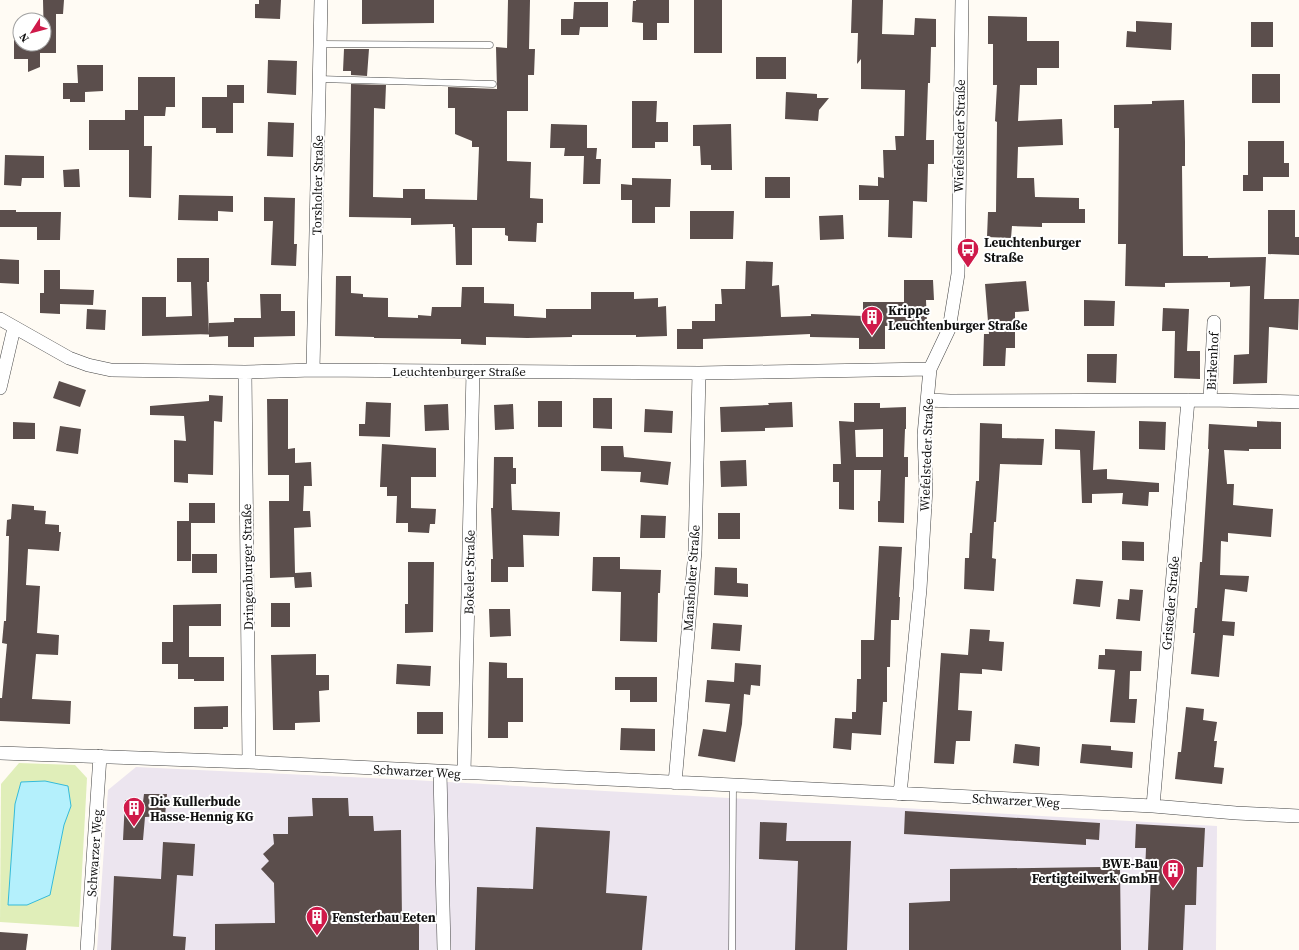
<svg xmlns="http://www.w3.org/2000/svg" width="1299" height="950" viewBox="0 0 1299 950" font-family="'Source Serif 4',serif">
	<rect width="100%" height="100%" fill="#fffbf4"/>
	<!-- industrial -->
	<path fill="#ece5ef" d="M136,767L413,780L1217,826L1216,950H97L108,790Z"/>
	<!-- green -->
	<path fill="#e0eeb9" d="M19,763L75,765L87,778L79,927L0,922L1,784Z"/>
	<!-- water -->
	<path fill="#b4f0fc" stroke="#34bbda" d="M45,781L68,786L71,806L64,825L50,895L27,905H8L15,804L21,782Z"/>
	<!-- building -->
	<path fill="#5b4e4c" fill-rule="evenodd" d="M43,0H64L63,14H56V53H40V67L28,72V59H14V32H20V44H44Z
		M259,0H281L280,19L255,18V4H259Z
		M362,0H434V23L362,24Z
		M508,0H530L529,49H535L534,75H528V111H507V161L531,162L530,198L543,199V223H537L536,242L508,241V236L505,235V228H472V265H456L455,227H453V224L411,225V218L349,217L351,84L386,85L385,109L374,108L373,197L403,198V189H425V199L477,200L479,147H472V141L455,134V108H448V87L497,89L496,47L507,48Z
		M636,0H669V23H657V40H643V23L632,22L633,1H636Z
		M694,0H722V53H694Z
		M852,0H883L882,34L914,35L915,18L936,19V47H931L930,83H928L926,140H934V164H928L927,202L913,201L912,238L888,237L889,200H859V185L878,186V177L884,178L883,150H896L895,136H904L905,90L861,89V59L857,64L858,33H851Z
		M574,2H608V27H580L579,35H561V19H573Z
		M988,16L1027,17V41H1059V68H1037V85H1020L1018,121L1062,119L1063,145L1018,147L1017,178H1034L1035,197L1079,198V209H1085V223H1042V227L1012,226L1011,238L987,237L988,212H996L997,122L995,121L997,85H993V44H988Z
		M1136,21L1172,23L1171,50L1126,47L1127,31L1136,32Z
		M1251,22H1273V47H1251Z
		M344,49H369L367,76L351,75V71H343Z
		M756,57H786V79H756Z
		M268,60L297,61L296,95L267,93Z
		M77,65H103V91L85,92V102H70V99H63V83H78Z
		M1252,74H1280V103H1252Z
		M138,77H175V107H166L165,116H144V146H152L151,198L129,197V150H89V120H125V110H138Z
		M227,85H244V103H233V133H216V128H202V97H227Z
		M786,92L817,94V98H829L819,110L818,121L785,119Z
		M1184,100L1185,142V166H1182L1183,256H1208V258L1266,257L1264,299H1299L1298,330L1269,327L1267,383L1233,384L1234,355L1249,354L1250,286L1230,287V282L1165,283V287L1125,286L1126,244H1118L1119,128H1114V105L1152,104V101Z
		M632,101H657L656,122H668V142H655V148H632Z
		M268,122L294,123L293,157L267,156Z
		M551,124L587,125V148H597L596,159H601L600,184H583L584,156H564L565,148H550Z
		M731,124L732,170H711V165H701L700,146H693V125Z
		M1248,141H1284V163H1289V177H1263V191H1243V175H1248Z
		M5,155L44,156V178H22L21,186L4,185Z
		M79,169L80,187H64L63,170Z
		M765,177H790V198H765Z
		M632,178L671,179L670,207H655V223H632V200H621V184L632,185Z
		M179,195L233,196V212L218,211V221L178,220Z
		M264,197L295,198L294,244H297L296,266L271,265L273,221H264Z
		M0,210H16V212H61L60,240H37V227H0Z
		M1268,210H1295V237H1299V255L1268,254Z
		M690,211H734L733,239H690Z
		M843,215L844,239L820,240L819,216Z
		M177,258H209V282H207L209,334L142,336V297H166V317L192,316L191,282H177Z
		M0,259L19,260V284L0,283Z
		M746,261L773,262L772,286L779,285L781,317L811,316V314L863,316V302H904V280H933L934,300H926L927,325L885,326V349H859V338L810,337V334L703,339V349H677V329H692V321H715V304H722L721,289H745Z
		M44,270H60V289L94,290L93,305L60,304V314L40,313V293H44Z
		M336,276H351V293L363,294V297L388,298V317L418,318V315L431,316L432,307H461L462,287H484V303L514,304V316L546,318V309H591V292H634V299L658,298V307L666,306L667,336L636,337V335H572V337L527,338L486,337V345L461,344V339L374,338V337L335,336Z
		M1026,281L1029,311L1015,312V348H1006L1005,366H983L984,334H989L985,284Z
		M260,294H281V311H295V336L254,337V347H228V336L209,337V323L234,322V318H261Z
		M1084,300L1115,301L1114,326H1084Z
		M1163,308L1189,309L1187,351H1200V379L1174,378L1175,331H1162Z
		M87,309L106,310L105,330L86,329Z
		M1087,354H1117L1116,383L1087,382Z
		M59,381L86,390L80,407L53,398Z
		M209,395L223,396L222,422L214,421L213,475L188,474V483L174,482V440L186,441L184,416L150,415V406L209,401Z
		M593,398H612V429L593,428Z
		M267,399H288V449L295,448V463L311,462L312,486H304L303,511H310L311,527L294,528L295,573L311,572L312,587L295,588L294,577L270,578L269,501H289V475H268Z
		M538,401H562V427H538Z
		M366,402L391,403L390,437L359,436V424H365Z
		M792,402L793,427L765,428V431L721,432L720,407L769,405L768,403Z
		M854,403H880V408L906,407V429H905L904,457H908V477H905L904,523L878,522V501H880L881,470H854V510L839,509V482H833V464H841L839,421L854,422ZM883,429V457H856L855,430Z
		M448,404L449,430L425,431L424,405Z
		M513,404L514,429L495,430L494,405Z
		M645,409L673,411L672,433L644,432Z
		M1139,421L1166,422L1165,450L1139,449Z
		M1257,421L1281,422V449H1249V451L1224,450L1227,484H1234L1233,505L1273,509L1271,537L1228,533V542L1221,541L1220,575L1249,576L1247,592L1225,589L1222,621L1235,622L1234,636L1223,635L1219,677L1191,674L1195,633H1193L1195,608H1197L1200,562H1202L1209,449H1208L1209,424L1257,427Z
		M13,422L35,423V439H13Z
		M980,423L1002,424V438L1044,439L1042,465L1000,464L996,522H994L992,558L996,559L994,591L964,589L965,558H969L970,533H972L976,481H979Z
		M60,426L81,429L78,454L56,451Z
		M1055,429L1095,431L1093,470L1107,469V479L1159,483V492H1149L1148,506L1122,504L1123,493L1092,494V503H1082L1080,450L1055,449Z
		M382,444L436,448V477H411V508L436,509L435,524H430L429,533L408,532V523H396L397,496H387V487H380Z
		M601,446H623L624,457L671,462L668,485L640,482L641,472L601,471Z
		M494,457H513V468H516V484H511L512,510L560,512L559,536L523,535L524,567H508V582H491V559H493L491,508H493Z
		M746,460L747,486L721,487L720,461Z
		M189,503H215V523H191V561H177V521H189Z
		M12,504L34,506V510L46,511L45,524L59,525V532H61L59,551L28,549L26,585L40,586L37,633L59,635L58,655L36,654L32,699L71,701L70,724L0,721V698H2L7,644L2,643L4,621H6L8,570L9,536H6L7,520L11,519Z
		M718,513H740V539H718Z
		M641,515L666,516L665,538H640Z
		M1122,541L1144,542V561L1122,560Z
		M879,546L902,547L899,597H900L899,620H891L890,667H887V702H883L881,735L852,733L851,750L833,748L835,718L852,719V712H856L857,679H861V640H874Z
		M192,554H217V573H192Z
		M593,557H620V569L661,570L660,593H658L657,642L620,641L621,592L592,591Z
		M408,562H434L433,632L405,633V604H408Z
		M715,567L737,568V583L748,584V597L714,595Z
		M1076,579L1103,581L1100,607L1073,604Z
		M1130,589L1143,590L1140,621L1116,619L1118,599L1129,600Z
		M271,603H290V627H271Z
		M221,604V626H189V657H224V681H194V679H178V664H162V642H173V605Z
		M489,609H510L511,636L490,637Z
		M713,623L742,625L740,651L711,649Z
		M970,629L990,630L989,641L1004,642L1002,671L982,669V674L960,673L958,710L972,711L970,741H956L954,764L934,763L941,653L968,655Z
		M1105,649L1142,651L1141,671H1130L1129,699H1137L1135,723L1110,722L1115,670L1098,669L1099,655H1105Z
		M316,654V675H329V690L319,691L320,722L295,723V730H273L271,655Z
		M489,662L507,663V678H523V722H508V738H488Z
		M735,663L761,665L760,686L751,685L750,695L744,694L742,724L735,762L698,756L703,729L726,732L730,704L705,702L707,680L734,682Z
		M397,664L431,666L430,686L396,684Z
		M615,677H657V702H630V690H615Z
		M228,706V727H223V729H194V707Z
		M1186,707L1204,709L1203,720L1217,722L1214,741H1217L1214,767L1224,768L1222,784L1175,779L1178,752H1181Z
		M417,712H443V734H417Z
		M621,728L655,729V751L620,750Z
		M1015,744L1040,747L1039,766L1013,763Z
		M1082,744L1111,746V750L1133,752L1132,768L1080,763Z
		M144,794H167L165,816L145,817L143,840H123L125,800L143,802Z
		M312,798H348L349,816H373L374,831L401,830L402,922H419V950H215V924L275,923L274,883L261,869L269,861L263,854L274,844L273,834H288V817L313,816Z
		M905,811L1100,823L1099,840L1086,839V845L904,834Z
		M760,822L787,823L786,841H851L847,950H795L798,861L759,859Z
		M1136,824L1205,828L1203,867H1197L1196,905H1185L1183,950H1148L1151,874H1145L1146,848H1135Z
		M536,827L610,831L606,893L647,896L642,950H475L477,887L533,889Z
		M163,842L195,844L193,876L177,875L173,936L186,937L185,950H111L114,876L161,879Z
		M1102,867H1120L1121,950H909V903L950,901V869Z
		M0,932L28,934L26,950H0Z"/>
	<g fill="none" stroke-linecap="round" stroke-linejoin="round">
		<!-- lane casing -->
		<g stroke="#444" stroke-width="7">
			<path id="lane" d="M320,44L490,45
				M319,79L493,84
				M732,950L733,785"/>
		</g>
		<!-- street casing -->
		<g stroke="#444" stroke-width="14">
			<path id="street" d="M0,319L69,358L88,365L111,370L245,372L313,370L699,373L930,369
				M313,370L321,0
				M245,372L249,762
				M0,388L14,328
				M928,400L950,401L1210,400L1299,402
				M1210,400L1214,322
				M0,753L249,762L733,785L1153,806L1236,813L1299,816
				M440,772L444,950
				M464,773L473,371
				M675,783L695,551L699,373
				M900,794L920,589L926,488L924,435L930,369L949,329L958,274L962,0
				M1153,806L1188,400
				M87,950L100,756"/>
		</g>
		<!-- lane -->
		<use href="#lane" stroke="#fff" stroke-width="6"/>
		<!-- street -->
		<use href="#street" stroke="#fff" stroke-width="13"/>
	</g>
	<!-- icons -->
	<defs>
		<g id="bus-pin" transform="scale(1.15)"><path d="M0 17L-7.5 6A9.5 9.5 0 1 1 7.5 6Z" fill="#cf1a4a" stroke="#fff"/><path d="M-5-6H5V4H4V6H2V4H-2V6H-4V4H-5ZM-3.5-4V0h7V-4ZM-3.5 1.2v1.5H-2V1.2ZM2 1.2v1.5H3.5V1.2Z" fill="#fff"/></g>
		<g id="building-pin" transform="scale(1.15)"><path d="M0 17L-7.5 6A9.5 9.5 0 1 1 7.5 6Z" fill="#cf1a4a" stroke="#fff"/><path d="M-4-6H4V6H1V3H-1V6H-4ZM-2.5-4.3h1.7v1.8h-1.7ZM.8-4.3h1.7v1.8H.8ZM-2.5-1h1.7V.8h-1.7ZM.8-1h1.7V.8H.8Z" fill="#fff"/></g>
	</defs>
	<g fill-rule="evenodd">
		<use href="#bus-pin" x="968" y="249"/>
		<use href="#building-pin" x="872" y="317"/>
		<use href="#building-pin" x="134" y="808"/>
		<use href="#building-pin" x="1173" y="870"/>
		<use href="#building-pin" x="317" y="917"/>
	</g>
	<g text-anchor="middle" stroke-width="4" stroke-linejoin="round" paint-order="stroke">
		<!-- street labels -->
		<g font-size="13" fill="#111" stroke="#fff">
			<text transform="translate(959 136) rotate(-89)" y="5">Wiefelsteder Straße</text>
			<text transform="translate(317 185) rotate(-89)" y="5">Torsholter Straße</text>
			<text transform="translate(1212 361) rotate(-87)" y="5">Birkenhof</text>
			<text x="459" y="376">Leuchtenburger Straße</text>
			<text transform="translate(926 455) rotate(-88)" y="5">Wiefelsteder Straße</text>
			<text transform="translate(247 567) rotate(-91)" y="5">Dringenburger Straße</text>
			<text transform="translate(469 572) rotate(-89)" y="5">Bokeler Straße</text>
			<text transform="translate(691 578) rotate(-86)" y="5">Mansholter Straße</text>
			<text transform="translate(1170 603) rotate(-85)" y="5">Gristeder Straße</text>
			<text transform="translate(417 771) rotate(3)" y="5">Schwarzer Weg</text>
			<text transform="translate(1016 800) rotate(3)" y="5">Schwarzer Weg</text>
			<text transform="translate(94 853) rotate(-86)" y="5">Schwarzer Weg</text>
		</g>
		<!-- poi labels -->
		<g font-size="13" font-weight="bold" fill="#111" stroke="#fff" text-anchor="start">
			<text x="984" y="247">Leuchtenburger<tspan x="984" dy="15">Straße</tspan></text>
			<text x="888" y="315">Krippe<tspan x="888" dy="15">Leuchtenburger Straße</tspan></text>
			<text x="150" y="806">Die Kullerbude<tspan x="150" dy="15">Hasse-Hennig KG</tspan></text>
			<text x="1158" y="868" text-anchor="end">BWE-Bau<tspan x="1158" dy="15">Fertigteilwerk GmbH</tspan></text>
			<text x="332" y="922">Fensterbau Eeten</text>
		</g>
	</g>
	<!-- north arrow -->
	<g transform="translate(32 32) rotate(234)"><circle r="19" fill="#ffffff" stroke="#a0a0a0"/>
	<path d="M0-3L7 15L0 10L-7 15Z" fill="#cf1a4a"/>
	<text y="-6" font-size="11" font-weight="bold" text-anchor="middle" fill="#111111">N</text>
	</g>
</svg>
